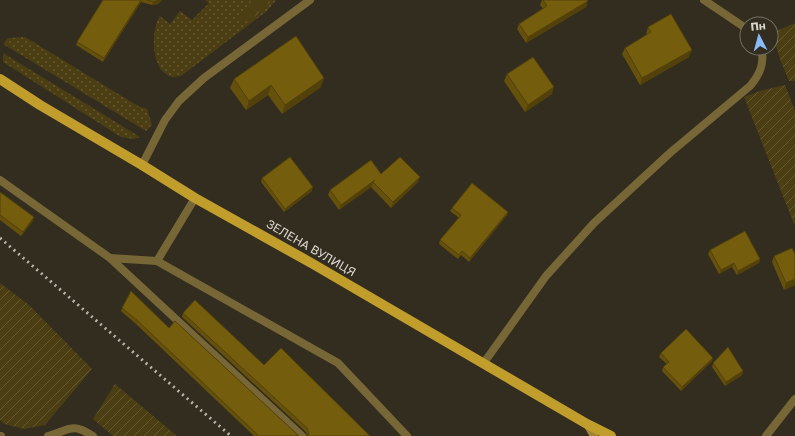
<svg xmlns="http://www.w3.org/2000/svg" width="795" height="436" viewBox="0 0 795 436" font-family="'Golos Text',sans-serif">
	<defs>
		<pattern id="grass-dots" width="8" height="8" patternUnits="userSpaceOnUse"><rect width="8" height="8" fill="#4c3e13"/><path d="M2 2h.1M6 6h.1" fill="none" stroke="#655934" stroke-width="1.8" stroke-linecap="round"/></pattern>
		<pattern id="forest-firs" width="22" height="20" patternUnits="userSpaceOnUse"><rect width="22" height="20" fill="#4c3e13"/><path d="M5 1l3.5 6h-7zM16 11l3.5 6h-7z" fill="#655934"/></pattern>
		<pattern id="garden-furrows" width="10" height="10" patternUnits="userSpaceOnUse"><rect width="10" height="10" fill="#4c3e13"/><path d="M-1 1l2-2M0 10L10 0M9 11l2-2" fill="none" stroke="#655934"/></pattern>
	</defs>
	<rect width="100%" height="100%" fill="#322d1f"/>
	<!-- grass -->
	<path fill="url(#grass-dots)" d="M205,0H276L267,11L181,76C175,77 170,78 166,74C151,65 151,29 160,16L170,24L180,11L192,20L209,3Z
		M25,37L138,106L147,109L152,125L146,131L3,44L8,38Z
		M3,53L140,137L134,139L121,137L3,62Z"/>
	<!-- forest -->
	<path fill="url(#forest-firs)" d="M250,0H273L262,8L250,23L240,19L251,5Z"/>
	<!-- garden -->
	<path fill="url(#garden-furrows)" d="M795,23V81H789L780,59L772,33Z
		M785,85L795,111V223L794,224L744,97L763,90Z
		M0,283L29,305L92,369L45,425L24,429L4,424L0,420Z
		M115,384L177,436H113L93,419Z"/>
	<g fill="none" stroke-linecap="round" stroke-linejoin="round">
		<!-- lane -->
		<path stroke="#776636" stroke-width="8" d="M704,0L747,29
			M0,180L110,258L302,436
			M110,258L157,261L338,363L407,436
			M157,261L195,198
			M483,364L546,276L594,223L671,152L750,86C760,74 765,63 761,48
			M766,436L795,399"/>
		<!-- street -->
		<path stroke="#776636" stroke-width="8" d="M142,165L165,120L179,101L204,78L310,0
			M0,436H1
			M48,436C70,430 71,422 93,436"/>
		<!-- secondary -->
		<path stroke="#a18533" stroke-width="8" d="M587,424L594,436"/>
		<!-- primary -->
		<path stroke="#c19d2c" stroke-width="10" d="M0,79L40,105L142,165L195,198L313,264L587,424L611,436"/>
		<!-- rail -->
		<path stroke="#b6b3aa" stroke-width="3" stroke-dasharray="2 4" stroke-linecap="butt" d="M0,238L231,436"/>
	</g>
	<!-- wall -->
	<path fill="#65500c" d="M103,0H162L158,4L152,5L141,2L103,62L76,45L77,42Z
		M542,0H587L586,7L526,43L517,29L519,24L543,9L540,5Z
		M648,27L689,57L640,85L622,54L625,48L647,35L646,34Z
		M507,74L552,94L525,112L504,81Z
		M234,79L321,87L282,114L268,95L246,110L230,88Z
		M381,174L418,182L391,208L371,187L339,210L328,195L330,190Z
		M262,178L312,191L284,212L261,182Z
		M0,192L33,221L21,236L0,220Z
		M452,208L508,212L507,215L469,262L461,255L458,259L439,244L440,240L459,218L450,211Z
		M710,250L760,259L759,263L737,275L732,267L719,274L708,254Z
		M774,256L795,285L784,290L772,262Z
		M122,308L169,328L299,436H254L136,324L121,311Z
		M183,313L264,365L370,436H307L306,432L182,317Z
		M661,353L713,358L712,361L681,391L662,371L663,367L667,364L659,357Z
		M713,363L743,371L742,375L725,386L712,367Z"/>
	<!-- shaded-wall -->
	<path fill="#52410a" d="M141,0V2L103,62L104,58Z
		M160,0H162L158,4L152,5L153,2Z
		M588,1L586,7L526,43L528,37Z
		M692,50L689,57L640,85L642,78Z
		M324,78L321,87L282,114L285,105Z
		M271,85L268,95L246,110L249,101Z
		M554,87L552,94L525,112L528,105Z
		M420,177L418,182L391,208L393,202Z
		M375,180L373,182L371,187L339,210L341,205Z
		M313,187L312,191L284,212L285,209Z
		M508,212L507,215L469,262L470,258Z
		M34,217L33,221L21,236L23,232Z
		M760,259L759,263L737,275L738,271Z
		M734,263L732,267L719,274L721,270Z
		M795,279V285L784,290L786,283Z
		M713,358L712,361L681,391L682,387Z
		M743,371L742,375L725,386L726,382Z"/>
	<!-- building -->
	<path fill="#755d0e" stroke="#52410a" d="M103,0H141L104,58L77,42Z
		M147,0H160L153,2Z
		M543,0H587L588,1L528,37L519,24L547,6Z
		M671,14L692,50L642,78L625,48L651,32L648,27Z
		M296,36L324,78L285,105L271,85L249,101L234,79Z
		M533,57L554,87L528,105L507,74Z
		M290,157L313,187L285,209L262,178Z
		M400,157L420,177L393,202L373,182L375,180L341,205L330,190L371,160L381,174Z
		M472,183L508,212L470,258L462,251L459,255L440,240L461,215L452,208Z
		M0,192L34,217L23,232L0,215Z
		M745,231L760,259L738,271L734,263L721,270L710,250Z
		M792,248L795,254V279L786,283L774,256Z
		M131,291L169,328L175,321L299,436H259L138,321L122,308Z
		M195,300L264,365L281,348L370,436H306L309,434L307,428L183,313Z
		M686,329L713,358L682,387L663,367L669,362L661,353Z
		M728,347L743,371L726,382L713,363Z"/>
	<g text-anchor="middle" stroke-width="4" stroke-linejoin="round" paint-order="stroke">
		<!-- street labels -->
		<g font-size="12" fill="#d8d5cd" stroke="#322d1f">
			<text transform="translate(311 248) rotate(30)" y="4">ЗЕЛЕНА ВУЛИЦЯ</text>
		</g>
	</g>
	<!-- north arrow -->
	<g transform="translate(759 36) rotate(354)"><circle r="19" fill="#322d1f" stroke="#747065"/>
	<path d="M0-3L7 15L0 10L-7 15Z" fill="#89bafc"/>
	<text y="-6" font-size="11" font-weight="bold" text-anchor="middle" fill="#d8d5cd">Пн</text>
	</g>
</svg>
